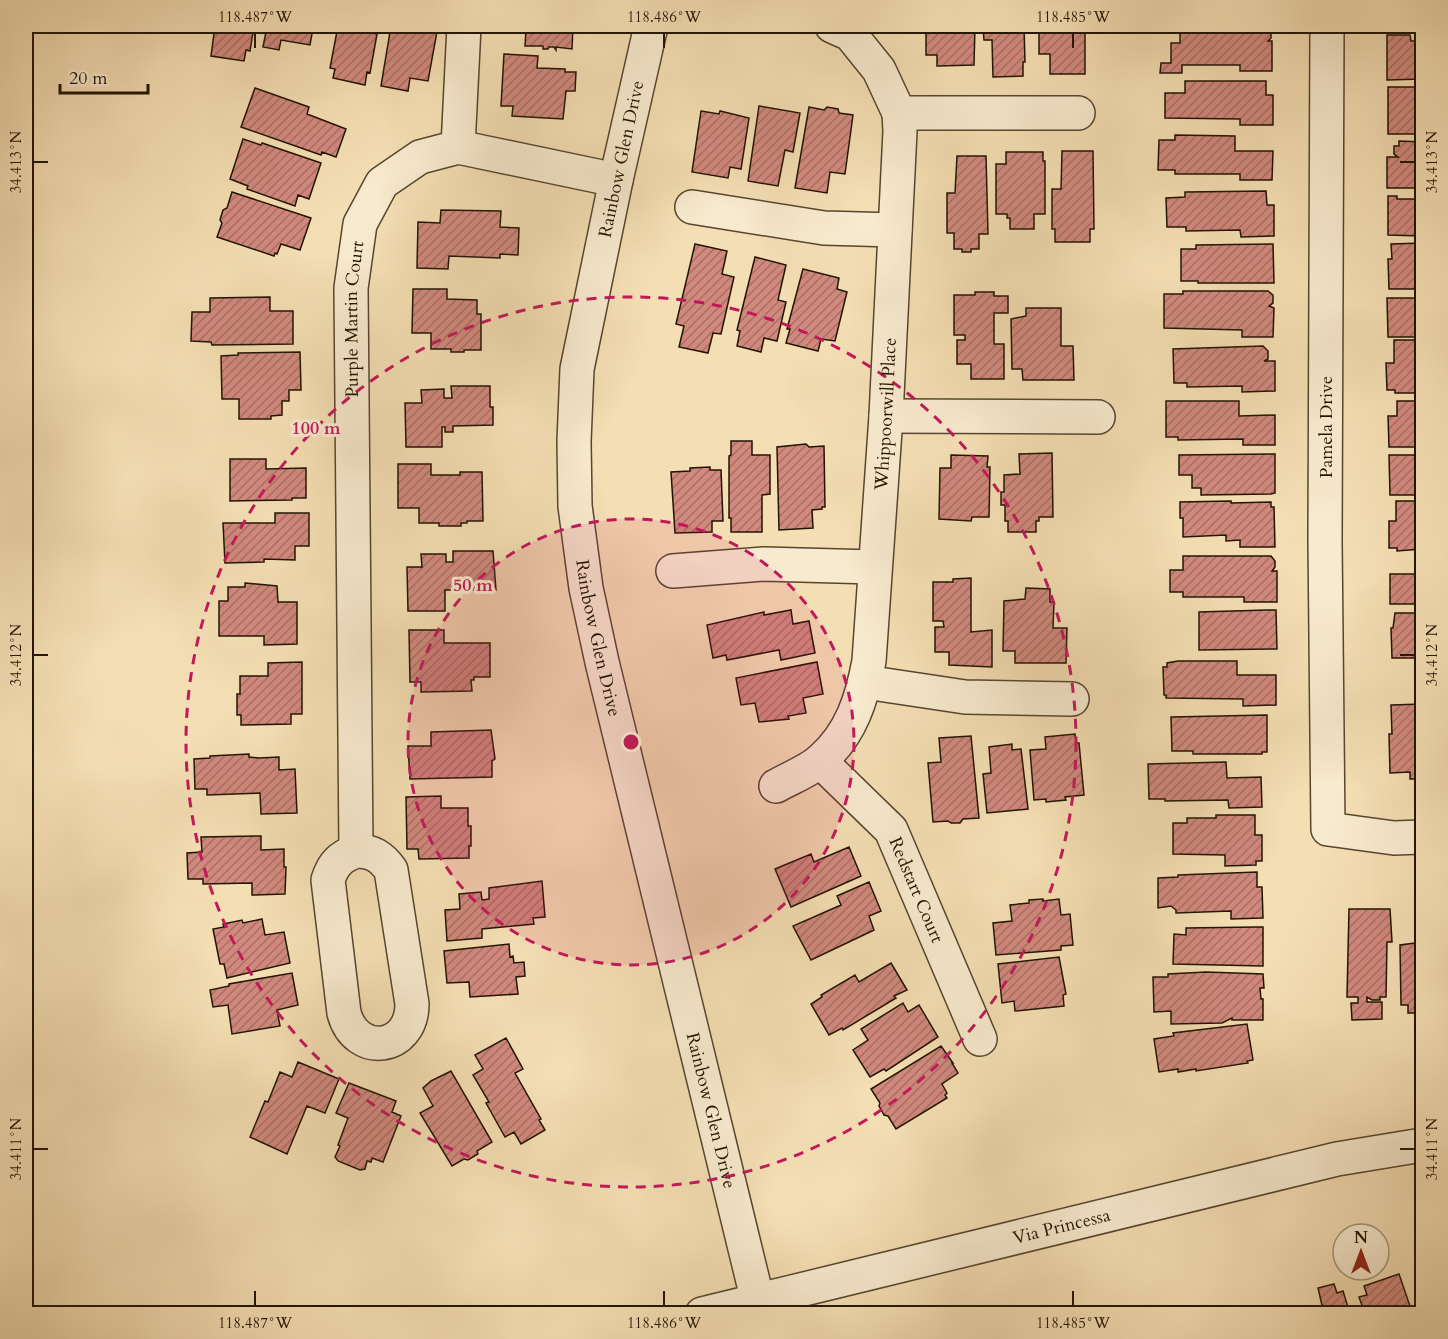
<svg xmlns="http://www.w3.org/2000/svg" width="1448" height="1339" viewBox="0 0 1448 1339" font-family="Cardo,serif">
	<defs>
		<pattern id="building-hatch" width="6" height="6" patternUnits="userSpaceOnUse" patternTransform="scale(1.5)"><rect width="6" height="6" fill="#d1897d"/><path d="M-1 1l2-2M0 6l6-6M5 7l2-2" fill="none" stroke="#a96f64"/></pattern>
	</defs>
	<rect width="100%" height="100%" fill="#f4deb3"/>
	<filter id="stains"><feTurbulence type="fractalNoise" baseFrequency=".00333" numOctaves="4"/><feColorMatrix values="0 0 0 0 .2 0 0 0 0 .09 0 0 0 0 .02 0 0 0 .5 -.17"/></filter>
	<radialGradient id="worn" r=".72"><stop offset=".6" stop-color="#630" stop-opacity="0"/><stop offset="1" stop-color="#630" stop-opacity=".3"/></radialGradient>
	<!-- building -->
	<path fill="url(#building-hatch)" stroke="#211402" stroke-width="1.5" d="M215,26H254L250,51L246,50L244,61L211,56Z
		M264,26H316V29L313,28L310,45L281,40L279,50L263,47L266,32H263Z
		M338,26H368L366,32L377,34L370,73L367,72L365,85L333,78L335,69L330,68Z
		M391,26H438L428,81L410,78L408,91L381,86Z
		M505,26H573L572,49L556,47V50L554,47H549L548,49H543V46H525L526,30L505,28Z
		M926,26H975L974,65L937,66V55H926Z
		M983,26H1024L1025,62H1023V76L993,77L992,40H984Z
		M1039,26H1085V74H1050V54H1039Z
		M1180,26H1267L1271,29V38L1268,41H1272V71H1240V65H1182V73H1160L1161,63H1171V43H1180Z
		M1387,35H1410L1411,41H1422V79L1387,80Z
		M504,54L538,56L537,68L565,69V72H576L575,91H566L563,119L512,116L513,106H501Z
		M1185,81H1266V95H1273V125H1240V119L1165,118V93H1185Z
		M1388,87H1422L1421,134H1388Z
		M255,88L309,107L307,114L346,129L336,157L322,152L321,155L241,127Z
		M759,106L800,113L793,152L785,150L778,186L748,181Z
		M809,107L824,110L827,107L838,109L839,113L853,115L845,174L830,172L827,193L795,188Z
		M701,111L719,114L720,111L749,118L741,169L730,167L728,178L692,172Z
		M1175,135L1235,136V151H1273L1272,180H1240V174H1175V170H1158L1159,140H1175Z
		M243,139L261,145L262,143L321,163L309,199L298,195L295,206L247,189L248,186L230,179Z
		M1399,141L1422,142V181H1421V188H1387V157H1398L1394,154V146H1399Z
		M1062,151H1093L1094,229H1090V242H1055V229H1052V189H1061Z
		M1006,152H1043V161H1045V214H1034V229H1010V218H1007V214H996V164H1006Z
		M957,156H986L988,234H979V249H971V252H962V249H954V233H947V193H955Z
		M1266,191L1267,205H1274V236L1241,237L1240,230L1186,231V227H1167L1166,198L1185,197V192Z
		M232,192L311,218L300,250L281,244L277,254L275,253L274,256L217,237L222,223L220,220L223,210L227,208Z
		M1388,196H1397V199H1421L1422,197V236L1388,235Z
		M441,210L501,211L500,227L519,228L518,255L500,254V258L449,256L448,269L417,268L418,222L440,223Z
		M1422,243V289H1389L1388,259H1392L1391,244Z
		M695,244L727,251L722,274L734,277L721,334L713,333L708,353L679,347L684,326L676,324Z
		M1273,244L1274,283H1198V281H1181V249H1196V245Z
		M755,257L786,265L778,300L786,302L777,341L764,338L761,352L737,346L740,331L737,330Z
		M803,269L839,278L837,289L847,292L835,341L821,339L818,351L786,343L790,329H787Z
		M413,289H447V299L477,300V314H481V350H464V352H451V349H431V333H412Z
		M1183,291H1268L1273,295V303L1269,306L1274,308L1273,337H1242V330L1164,328V294H1183Z
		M975,292H994V296H1008V313H994V344H1004V379H971V364H957V340H965V335H954V295H975Z
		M270,297V311H293V344L212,345L211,342L191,341L192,312H210V298Z
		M1387,298H1422V337H1388Z
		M1026,308H1061V346H1073L1074,380H1023L1022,369H1012L1011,319L1026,316Z
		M1394,340H1422V393H1395V390H1387L1386,363H1394Z
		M1263,346L1268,351V359L1264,361H1275V391L1242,392V386L1187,387V383H1174L1173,349Z
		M300,352L301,390H289V401H282V415L271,416V419H239V399H222L221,356L238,355V353Z
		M451,386H490V407H493V425L453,426V432H445V427H442V447H406L405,403H422L421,390L444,389V398H452Z
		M1166,401H1239V416L1275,415V445H1243V439L1178,440V437H1166Z
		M1397,401H1422V447H1389L1388,416H1397Z
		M731,441H752V455H770V494L762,495V532H731V518H729V456L731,455Z
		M806,444L809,447L824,446L825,507H822V509L812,510L813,528L779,530L777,447Z
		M1052,453L1053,517H1039V521H1036V532H1008V521H1005V505H1001V492H1004V475L1020,474L1019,454Z
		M1275,454V493L1271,494L1201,495V488H1192V475H1179V455Z
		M951,455L988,456L987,467H990L989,517H972L971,521L939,519L940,468H951Z
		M1389,455H1422V495H1390Z
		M230,459H266V469L306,468V498H292V500L230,501Z
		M398,464H431V475H460V472H482L483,521H467V523H461V526H439V523H419V508H398Z
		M710,467V470H721L723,521H712V532L675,533L671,472L690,471V468Z
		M1231,501V503L1271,502V507H1274L1275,547H1240V540L1226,541V535L1183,537V518H1180V502Z
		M1396,501H1422V549L1397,551V548H1389V521H1396Z
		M275,513H309V546H295V560L264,559V562L225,563L223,523H275Z
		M453,551H493L496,590H445V611H408L407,567H422L421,554H446V562H453Z
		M1183,556H1271L1275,561V567L1272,571H1277V602H1244V597H1183V592H1170V570H1183Z
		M1390,574H1422V604H1390Z
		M971,578V632L992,630V667L949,665V652H935V627H944L943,621H933V582H953V579Z
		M245,583L277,586L278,602H297V644L264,645V636H219V601H228V587H245Z
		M1026,588L1050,589V602H1054L1053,628H1067L1066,663H1015V651H1003L1004,601L1025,599Z
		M791,610L793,624L809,621L815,653L781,660L779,650L727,660L726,655L713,658L707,625L764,612V615Z
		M1267,610H1276L1277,649L1199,650V612Z
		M1395,613H1422V658H1392L1391,628H1393Z
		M409,630H444V643H490V677H474V680H471L472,691L421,692V682H410Z
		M1178,661H1237V675H1276V705L1243,706V699L1166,698V695H1164L1163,667H1167V663Z
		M302,662V714H291V724L241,725V715H237V694H240V676H268V663Z
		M817,662L823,694L803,698L806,713L788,716L789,719L759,722L755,703L741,705L736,678Z
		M1422,704V779H1410V772L1390,773L1389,734H1392L1391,705Z
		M1267,715V752H1262V754H1193V751H1172L1171,717Z
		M491,730L495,759L492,761V777L410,779L408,746H431V732Z
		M1075,734L1076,743H1079L1084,795L1065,797L1066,800L1046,802V799L1034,800L1030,750L1046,749L1045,737Z
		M971,736L979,818L963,819L960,823H951L948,821L933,822L928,763L941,762L939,738Z
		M1012,744V750L1021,749L1028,809L987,813L983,774L991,773L989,747Z
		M249,754V757L259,758L279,757V770L295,769L297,813L261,814L260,793L207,795V789H195L194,759L210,758V756Z
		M1226,762L1227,778L1261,777L1262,807L1229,808L1228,800L1165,801V799H1149L1148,764Z
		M441,796V808H468V826H471V846H469V858L419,859L418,849H407L406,797Z
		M1216,815H1255V835H1262V861H1256V865L1225,866V855L1173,854V823H1187V818H1216Z
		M261,836V850L284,849V867H286L285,894L252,895V883L203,884V879H188L187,853L202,852L201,837Z
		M849,847L861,876L791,907L775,869L811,854L814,862Z
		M1257,872V887H1262L1263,918L1231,919V911L1176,913V910L1171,906L1158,908V878L1178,877V875Z
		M542,881L545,917L533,918L534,924L482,929V938L447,941L445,910L460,909L459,894L481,892L482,900L489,899V888Z
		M869,882L881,911L869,916L874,930L811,960L793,926L841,905L837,896Z
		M1043,899V901L1059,899L1061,915L1070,914L1073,945L1061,946V950L996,955L993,923L1012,921L1010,905L1029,903V900Z
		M1415,906H1422V1013H1408V1005H1401L1400,945L1415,943Z
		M1349,909H1390L1392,942H1387L1386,997H1380V1000H1372L1367,997V1002H1382V1019L1352,1020L1351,1003H1358V997H1347Z
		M262,919L265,935L284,932L290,963L227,978L224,964H220L213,929L224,927L223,924L242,920L243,923Z
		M1257,927H1263V966L1173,964L1174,934L1186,935V928Z
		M509,944L510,957L513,956L514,963L524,962L525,976L516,977L518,994L470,997L469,982L447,983L444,951Z
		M1059,957L1066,994L1063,995L1064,1006L1015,1011L1014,1001L1002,1003L998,964Z
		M891,963L907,990L894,996L896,998L843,1030L842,1028L829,1035L811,1004L822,997L821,995L855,975L859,982Z
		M1206,972L1263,974L1264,988H1260L1261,999H1263V1020H1232V1018L1222,1023L1171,1024V1011L1154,1012L1153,977H1168V974Z
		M292,973L298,1005L277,1010L280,1026L232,1034L228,1005L213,1007L210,990L229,986V984Z
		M903,1003L908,1012L919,1005L938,1037L886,1071L884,1069L870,1077L853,1050L868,1040L861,1029Z
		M1247,1024L1253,1060L1247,1061L1248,1063L1196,1071V1069L1178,1072V1069L1159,1072L1154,1039L1174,1036L1173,1033Z
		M506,1038L523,1069L515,1073L541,1119L539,1120L545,1130L521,1144L514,1132L505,1137L486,1103L489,1102L473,1075L483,1069L475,1055Z
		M941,1046L953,1063H952L958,1073L942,1084L947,1093L945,1095L947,1098L896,1129L888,1116L884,1115L879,1106L880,1103L871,1089Z
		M298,1062L339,1079L325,1113L307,1106L287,1154L250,1137L265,1101L268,1102L280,1072L292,1077Z
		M451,1071L492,1142L477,1151L478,1154L468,1160L464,1159L452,1166L420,1113L433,1106L423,1088L431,1081Z
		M349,1083L396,1101L392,1112L401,1116L383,1162L372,1158L371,1162L367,1161L365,1169L360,1170L338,1161L335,1157L340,1146L338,1145L348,1118L336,1113Z
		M1399,1274L1412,1312L1365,1314L1359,1297L1367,1295L1364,1286Z
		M1334,1284L1337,1293L1343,1291L1350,1314H1324L1318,1288Z"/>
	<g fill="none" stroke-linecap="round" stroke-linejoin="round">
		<!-- minor casing -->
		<g stroke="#56462e" stroke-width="36">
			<g id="minor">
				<path id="s1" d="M651,26L616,180L577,369L574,441L575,506L586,588L602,662L761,1314"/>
				<path d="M1327,26L1325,540L1328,829L1394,838L1422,837"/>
				<path d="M899,113H1078"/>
				<path d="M458,147L464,26"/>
				<path d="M692,207L824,228L895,230"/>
				<path d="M886,416L1098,417"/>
				<path d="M673,571L764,564L874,567"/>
				<path d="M865,682L965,697L1072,699"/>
				<path id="s2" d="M820,761L891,830L980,1039"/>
				<path id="s3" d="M776,786C790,778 809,771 821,760C851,734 862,699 869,661L886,416L900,131L899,113L879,70L850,34L832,26"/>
				<path id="s4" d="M356,851L351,288L360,224L382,183L420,157L458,147L616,180"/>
				<path d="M356,851C372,851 381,856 391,870L412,1004C412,1051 356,1058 344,1013L328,880C333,864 340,857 356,851Z"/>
				<path id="s5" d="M702,1314L1337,1159L1422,1145"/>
			</g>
		</g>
		<!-- minor -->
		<use href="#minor" stroke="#f8eace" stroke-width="33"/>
	</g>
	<!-- ticks -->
	<path fill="none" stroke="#211402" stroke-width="2" d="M255,33V48M664,33V48M1073,33V48M33,162H48M1400,162H1415M33,655H48M1400,655H1415M33,1149H48M1400,1149H1415M255,1291V1306M664,1291V1306M1073,1291V1306"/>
	<!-- distance rings -->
	<circle cx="631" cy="742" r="223" fill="#c2185b" fill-opacity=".12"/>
	<g fill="none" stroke="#c2185b" stroke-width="3" stroke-dasharray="10 8">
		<circle cx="631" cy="742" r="223"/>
		<circle cx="631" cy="742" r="445"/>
	</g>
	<g text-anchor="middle" stroke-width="6" stroke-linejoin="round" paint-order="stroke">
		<!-- street labels -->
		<g font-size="18" fill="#211402" stroke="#f8eace">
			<text transform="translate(621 159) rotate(-78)" y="6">Rainbow Glen Drive</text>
			<text dy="6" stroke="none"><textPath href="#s4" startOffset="532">Purple Martin Court</textPath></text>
			<text dy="6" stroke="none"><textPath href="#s3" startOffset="412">Whippoorwill Place</textPath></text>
			<text transform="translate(1326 427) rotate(-90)" y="6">Pamela Drive</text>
			<text dy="6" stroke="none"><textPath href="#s1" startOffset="622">Rainbow Glen Drive</textPath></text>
			<text dy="6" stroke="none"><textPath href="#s2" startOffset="164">Redstart Court</textPath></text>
			<text dy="6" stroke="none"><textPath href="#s1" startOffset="1108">Rainbow Glen Drive</textPath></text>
			<text dy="6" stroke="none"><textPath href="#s5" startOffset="370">Via Princessa</textPath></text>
		</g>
	</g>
	<circle cx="631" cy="742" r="9" fill="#c2185b" stroke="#f8eace" stroke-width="3"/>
	<g font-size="18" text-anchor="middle" font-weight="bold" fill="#c2185b" stroke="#f8eace" stroke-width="6" stroke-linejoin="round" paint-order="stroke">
		<text x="316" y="434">100 m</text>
		<text x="473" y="591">50 m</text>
	</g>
	<!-- margin -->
	<rect width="1448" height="1339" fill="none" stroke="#f4deb3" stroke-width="66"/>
	<!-- north arrow -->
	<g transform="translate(1361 1252)"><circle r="28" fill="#f8eace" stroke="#a2947c" stroke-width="1.5"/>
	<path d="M0-4.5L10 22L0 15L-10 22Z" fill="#8f2418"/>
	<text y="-9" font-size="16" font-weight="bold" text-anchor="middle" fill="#211402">N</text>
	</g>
	<!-- scale -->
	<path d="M60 84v9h88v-9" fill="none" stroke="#211402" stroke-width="3"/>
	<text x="69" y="84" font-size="18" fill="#211402" stroke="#f8eace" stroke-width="4.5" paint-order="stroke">20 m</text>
	<rect x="33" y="33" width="1382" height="1273" fill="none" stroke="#211402" stroke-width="2"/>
	<g font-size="15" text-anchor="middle" fill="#211402">
		<text x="255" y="22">118.487°W</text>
		<text x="664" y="22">118.486°W</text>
		<text x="1073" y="22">118.485°W</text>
		<text transform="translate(16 162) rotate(-90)" y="5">34.413°N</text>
		<text transform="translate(1432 162) rotate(-90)" y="5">34.413°N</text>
		<text transform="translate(16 655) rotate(-90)" y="5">34.412°N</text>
		<text transform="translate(1432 655) rotate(-90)" y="5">34.412°N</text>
		<text transform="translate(16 1149) rotate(-90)" y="5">34.411°N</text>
		<text transform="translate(1432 1149) rotate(-90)" y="5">34.411°N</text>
		<text x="255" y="1328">118.487°W</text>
		<text x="664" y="1328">118.486°W</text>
		<text x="1073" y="1328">118.485°W</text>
	</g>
	<rect width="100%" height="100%" filter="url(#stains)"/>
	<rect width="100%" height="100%" fill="url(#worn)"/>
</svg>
